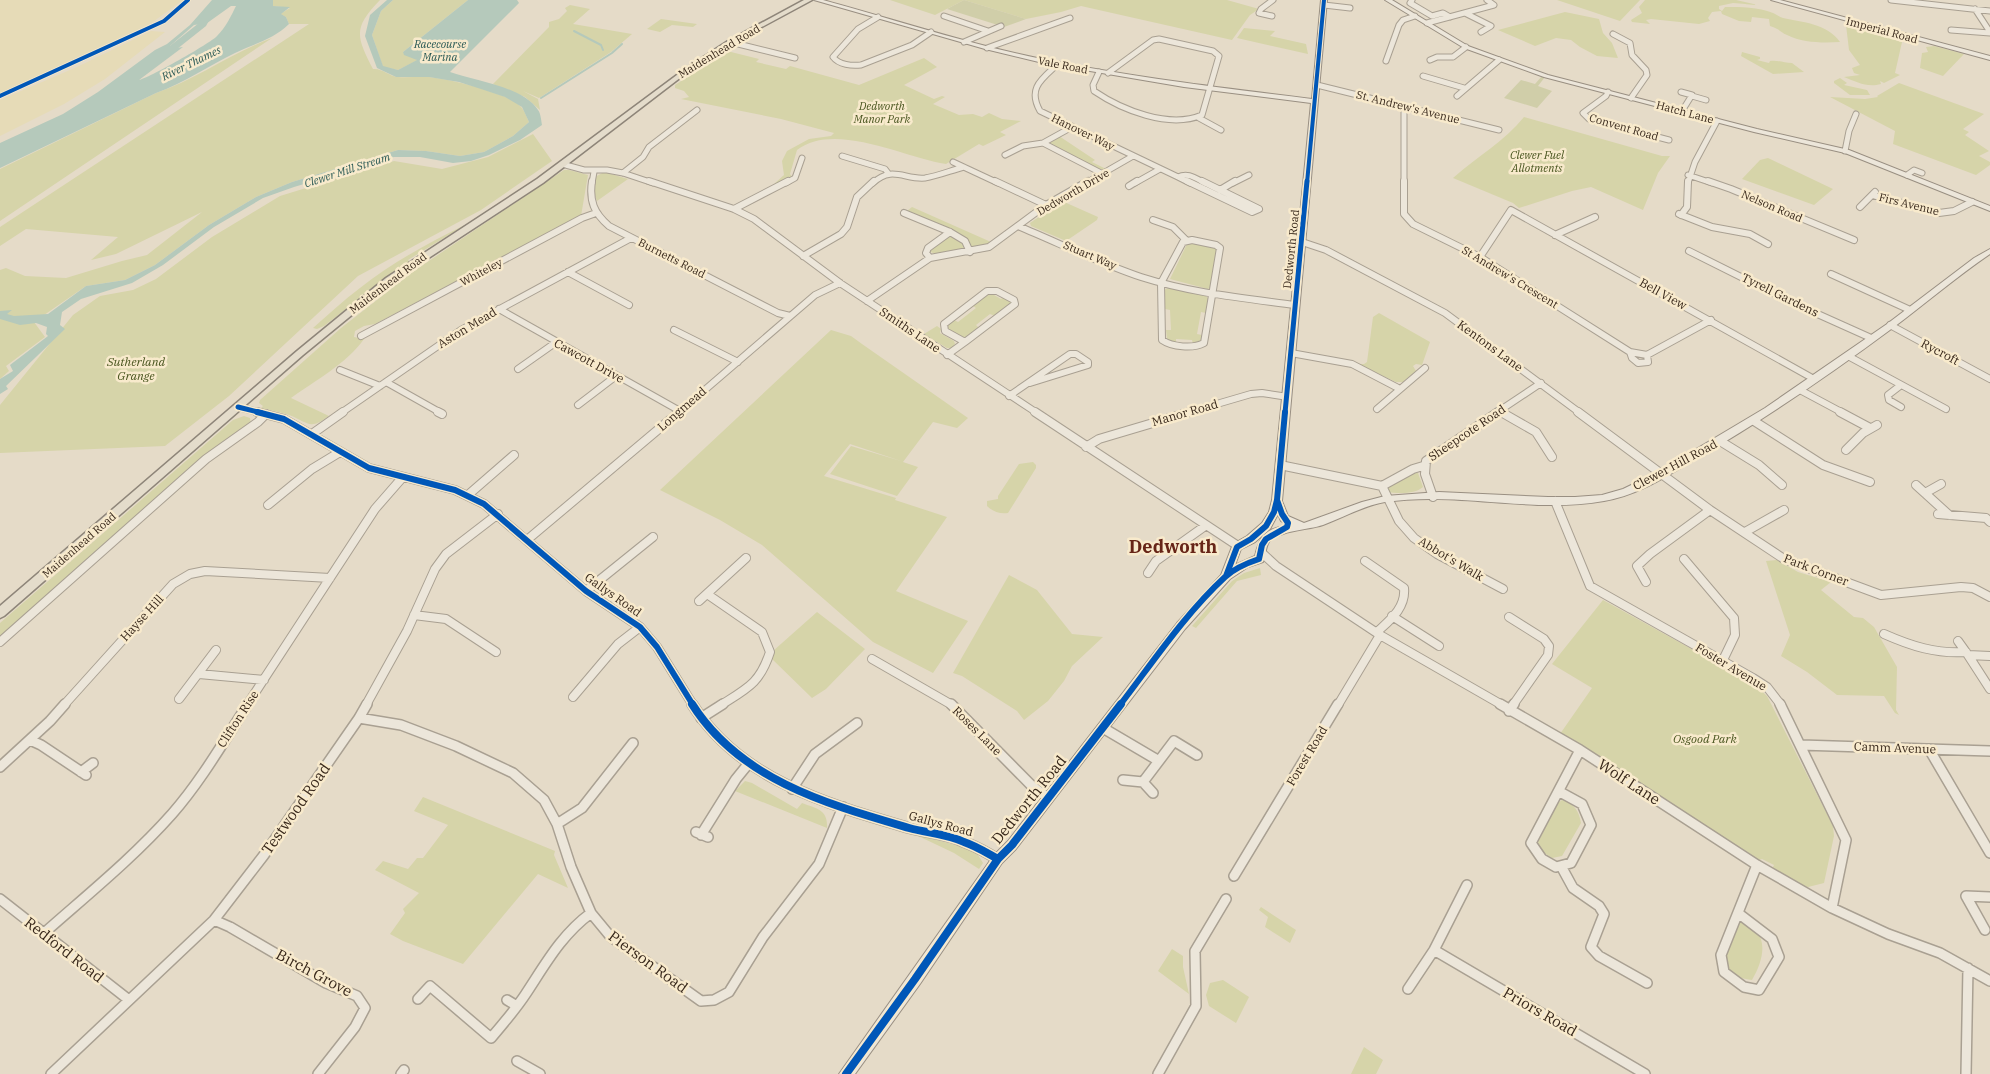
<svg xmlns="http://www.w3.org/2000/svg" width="1990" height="1074" viewBox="0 0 1990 1074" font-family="'IBM Plex Serif',serif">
	<rect width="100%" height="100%" fill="#e5dbc8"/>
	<!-- farmland -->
	<path fill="#e6dbb7" d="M0,0H183L150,24L0,93Z
		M151,31L165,32L105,79L64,104L0,136V100L77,67Z"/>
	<!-- green -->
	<path fill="#d6d4a9" d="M273,0H380C353,28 356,36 373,69C382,68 389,76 398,77C408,78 419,76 429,77C449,79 511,93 522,108C525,112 527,118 529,122L513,136L484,152L460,156L426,151L398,150L292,182L256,197L209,225L155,265L125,280L86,286L34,322L45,337L6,366L9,371L0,379V270L6,268L25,276L66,278L122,261L147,255L202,212L116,254L91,260L118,237L26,229L0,246V227L309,24H289L286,17L280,14L290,8L273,6Z
		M393,0H468L403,52L418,60L398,70L383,67L372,35L381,11Z
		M890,0H1227L1259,9L1250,15L1232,40L1081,6L1061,12L1026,19L964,0L935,15Z
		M1557,0H1640L1620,21Z
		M1645,0H1736L1758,5L1733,3L1719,6V9L1722,11L1725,7C1741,7 1758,7 1773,13C1776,14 1779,17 1783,18C1802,22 1828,24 1840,42C1823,43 1803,43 1787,35C1780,32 1780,29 1770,26L1769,19L1752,17L1751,22L1739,21L1722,14L1721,11L1712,12L1708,18L1710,21L1699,24L1651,19L1646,20L1650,24L1632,22L1631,20L1642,13L1639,7Z
		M570,5L590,9L573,24L632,34L611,52L539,98L523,91L538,99L540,110L525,97L493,84L549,27V22L559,19L567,11L565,8Z
		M1565,12L1599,19L1603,33L1612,43L1618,58L1597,56L1580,47L1571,40L1556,38L1535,46L1498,30Z
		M661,19L697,24L693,27L672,25L660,32L647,29Z
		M1846,25L1902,42L1895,73L1900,75L1884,83L1880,81L1881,84C1867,88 1857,82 1844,77L1860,75L1854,73L1852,68L1860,65L1849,50Z
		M1244,28L1275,31L1270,36L1306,44L1308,54L1237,38Z
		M272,38L0,221V169L156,93C197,79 231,53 272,38Z
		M1934,46L1964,54L1943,76L1920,68L1922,53L1928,52L1926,47Z
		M727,51L759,59L756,62L786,69L790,66L859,85L924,58L937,67L904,85L934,99L942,96L945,97L933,104L959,115L973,114L982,117L989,113L1002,119L1021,121L1000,132L1006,135L983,146L979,144L946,164C905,158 835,121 797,150L790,174L793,178L774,184L784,175L782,161L787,151L809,139L831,136L834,133L781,119L681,99L689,97L684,91L675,88V85Z
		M1742,52L1760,57V59L1757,60L1769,63L1770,61C1779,60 1784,63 1792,63L1804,72L1773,74L1741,56Z
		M1840,78L1847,83L1844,85L1867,90L1870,95H1850L1834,83V81Z
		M1899,83L1984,114L1963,129L1969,132L1965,135L1989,151L1979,156L1990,162V165L1976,175L1893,144L1895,131L1830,97L1865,99L1878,97L1877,96Z
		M1524,117L1662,156H1670L1658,173L1643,210L1591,187L1572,191L1519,208L1513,203L1453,178C1478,156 1505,141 1524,117Z
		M533,134L552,161L481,210L358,276L229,396L165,446L0,453V405L73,315L100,296L133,290L156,279L212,237L280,196L394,161L442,169L488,157Z
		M1059,136L1095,160L1092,162L1106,169L1098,170L1045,142Z
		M1768,158L1833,189L1814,205L1742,179L1760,160Z
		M564,170H569L588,175L581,216L375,324L364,326L355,331L354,337L364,339C347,363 315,381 291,398L329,416C309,431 308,422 289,415C280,412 270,410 261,408L263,406L259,403L260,400L341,328L414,271Z
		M604,172L628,179L597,201L594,194L595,177Z
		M1062,201L1098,217L1097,220L1066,241L1031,226L1030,223Z
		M912,207L991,242L984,246L971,247L907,211Z
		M467,224L408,260L409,261L324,326L317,329L313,328C329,314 344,300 360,288C393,262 430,242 467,224Z
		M952,236L960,239L964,248L961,251L935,254L929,251L948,237Z
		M1192,242L1213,246L1217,249L1211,287L1208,289L1170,279L1187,244Z
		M1168,288L1205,295L1208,298L1206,313L1201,312L1197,334L1202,335L1201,341L1193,344L1192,340L1176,339V343L1167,339L1166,330H1171L1170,310L1165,309L1164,290Z
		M989,293H997L994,295L1001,299L1004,296L1012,303L995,316L990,314L976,325L979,328L967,337H961L948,330V325L954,320L958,322L976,308L973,306Z
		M1379,313L1430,342L1422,365L1416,364L1413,366L1416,371L1403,382H1396L1357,364H1364L1367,362L1373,317Z
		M937,326L941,329L940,333L954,341L955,344L952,348H947L924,334Z
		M831,330L851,336L862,344L968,418L957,428L933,422L903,462L918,467L897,496L830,474L851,446L901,461L850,444L824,476L896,498L895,500L947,517L896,591L968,621L933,673L873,642L762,545L720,520L660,490Z
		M244,416L250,418L251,424L210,451L0,637V623L233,420Z
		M1033,462L1036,465V468L1008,513C1000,514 993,512 987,506V501L998,499V496L1019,464Z
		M1413,472L1418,473L1423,487C1414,495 1397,493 1386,492L1385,488Z
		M1777,560L1798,572L1831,582L1821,590L1854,617L1863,618L1874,627L1897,667L1896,710L1899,715L1895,713L1884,696L1837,695L1807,672L1781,656L1790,635L1766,561Z
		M1260,568L1261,575L1237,581L1196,628L1192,626L1232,581L1244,573Z
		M1009,575L1037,590L1072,634L1103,637L1072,666L1064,681L1048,701L1024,720L1017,711L962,676L953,673Z
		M1603,600L1753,683L1767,696L1833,826L1834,836L1824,883L1808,887L1801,886L1772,869L1774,865L1762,859L1759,860L1560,734L1592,688L1552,664Z
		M817,612L865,649L826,689L812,698L771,658L773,651Z
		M745,781L752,783L797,809L802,803C817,809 828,809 827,828L735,791Z
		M423,797L555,851L554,855L568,888L538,874L463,964L403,941L390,934L405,913L403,909L419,893L375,870L383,861L408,869L417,858H423L448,825L414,811Z
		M1562,800C1574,803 1579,811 1581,823L1562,856L1552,858L1541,851L1537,844L1558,803Z
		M914,834L975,850L983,863L979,869L954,853Z
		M1261,907L1296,930L1290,943L1265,927L1268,917L1259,910Z
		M1738,922C1771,929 1765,958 1752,980C1735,978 1729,972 1723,957Z
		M1172,949L1183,956V967L1189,994L1158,971Z
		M1223,980L1249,997L1236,1023L1209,1006L1206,995L1210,983Z
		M1364,1047L1383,1060L1376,1074H1351Z"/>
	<!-- cemetery -->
	<path fill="#d0cea9" d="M964,0L1026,19L1004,27L947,9Z
		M1542,76L1545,77L1538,86L1552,91L1537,108L1504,98L1521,80L1535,84Z"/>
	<!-- water -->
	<path fill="#b5c9bb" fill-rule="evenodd" d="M212,0H273V6L290,7L281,14L286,17L289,24C274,39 254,44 235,53C208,66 186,82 156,93L0,168V143L63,114L98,92L155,50L167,44L190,25ZM231,6H236C231,16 226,27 217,36C211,43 147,79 139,80L183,47L176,48L186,39L174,47L170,46L194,25L201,24L194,31H196Z
		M387,0H393L381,11L372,35L383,66L398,70L417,60L404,55L403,52L468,0H517L519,3L450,72C475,81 522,86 538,110C541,114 541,120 542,125L520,140L489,155L471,161L453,163L420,157H394L294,187L263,198L214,227L163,265L132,283L81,299L62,312L60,325L65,329L6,386L8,389L0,394V379L13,371L10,365L48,336L46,334L47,327L36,323L20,325L0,319V311L12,310L7,314L14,316L48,314L86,286L125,280L155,265L209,225L256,197L292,182L398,150L426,151L460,156L484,152L513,136L529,122L522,107L505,97L481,89L459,82L429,77H396L377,68L365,36L370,15Z"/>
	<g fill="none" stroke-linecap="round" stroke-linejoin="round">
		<!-- stream -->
		<path stroke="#b5c9bb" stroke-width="2" d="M574,31L601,45L603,50
			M541,98L612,53L622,44"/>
		<!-- river -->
		<path fill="#b5c9bb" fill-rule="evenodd" d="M208,10L213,13L206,26L172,53H166V49L199,23L205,11Z"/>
		<!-- street-far3 casing -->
		<g stroke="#a9a092" stroke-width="7">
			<path id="street-far3" d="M1412,0L1410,3L1432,16L1443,13L1450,17
				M1891,0L1990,11
				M1324,5L1350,8
				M1975,9L1990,32
				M1465,13L1491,26L1481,32
				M944,16L988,31
				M1272,16L1259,13L1261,9L1273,0
				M878,17L858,29L833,57C839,65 852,66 861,65L912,45L931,32
				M1427,23L1494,5L1487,0
				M1951,30L1990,33
				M1613,34L1630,43L1632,55L1646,70L1647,75L1631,98
				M730,42L795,58
				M964,42L1001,26
				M987,48L1070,18
				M1430,60L1437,57H1453L1466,47
				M1386,61L1399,25L1403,20L1415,16
				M1058,64C1042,79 1027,88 1040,111L1178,177
				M1099,72L1093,85L1094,91C1122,110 1169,129 1202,115L1219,56L1213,51L1159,39L1153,40L1108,73
				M1423,76L1464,88
				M1317,85L1499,130
				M1608,92L1606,96L1583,113L1589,119L1669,140
				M1681,92L1692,95L1682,111
				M1457,96L1499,60
				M1692,96L1706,100
				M1402,107L1404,110V183
				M1199,118L1221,130
				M1072,127L1043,143L1103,174
				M1845,151L1849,131L1856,114
				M1005,155L1023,146L1043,143
				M842,156L885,169L888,173
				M953,162L998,183
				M562,164L584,170H607L623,173L653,183
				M623,173L643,157L649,147L697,110
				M1688,175L1712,183
				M1907,175L1914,170L1922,173
				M1178,177L1190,183
				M1178,177C1188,172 1195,178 1205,183
				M592,183L594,172
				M786,183L795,178L802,158
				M873,183C892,165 905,180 925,178C938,176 952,170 964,167
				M1086,183L1133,156
				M1135,183L1160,169
				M1233,183L1249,175
				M1688,183L1695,162L1717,121"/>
		</g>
		<!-- street-far2 casing -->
		<g stroke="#a9a092" stroke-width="8">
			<path id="street-far2" d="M592,181C589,201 594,213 609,226L778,313L790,316
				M649,181L734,209L754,219L840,283L1037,413
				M995,181L1046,205
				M1187,181L1252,212L1259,209L1202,181
				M1404,181V214L1413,224L1480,257L1630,352L1647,355L1711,320
				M1708,181L1731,189L1854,240
				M1129,186L1137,181
				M1220,190L1235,181
				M1873,195L1939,213L1954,211L1972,202
				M1860,207L1875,192
				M734,209L788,181
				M904,213L950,232L965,241L970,252
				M1679,214L1712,227L1750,234L1768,244
				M1681,215L1687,207L1688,181
				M1153,220L1173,227L1186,240
				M1018,226C1059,243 1099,263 1141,277C1191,293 1243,298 1295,305
				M1555,235L1595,217
				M1192,240L1216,245L1220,248L1204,343C1193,349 1172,347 1162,340L1161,283L1183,242Z
				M1302,242L1326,250L1445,313L1580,413
				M1689,251L1793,303L1871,338
				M803,256L841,234L847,227L857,197L874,181
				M1480,257L1511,210L1814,379
				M930,258L926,253L928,248L950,232
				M568,272L629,305
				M1831,274L1910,310
				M987,291H997L1014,300L1015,304L965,342L945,331L944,324Z
				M867,301L930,258L989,247L1046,205L1088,181
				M499,309L680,411
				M1890,325L1990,379
				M674,330L738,362
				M361,336L582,218L596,213
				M1630,352L1632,358L1638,363L1648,362L1647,355
				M1291,353L1352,364L1400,389
				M947,355L965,342
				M1848,356L1946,409
				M518,369L555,343
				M340,370L380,386
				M386,382L441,413
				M1901,385L1888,395L1889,400L1901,407
				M1800,390L1843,413
				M1009,396L1070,354H1076L1088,362V365L1030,383
				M578,405L616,376
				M238,407L262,413
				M1377,409L1425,368
				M1499,411L1503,413
				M341,413L461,330L631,238
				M678,413L815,295L840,283
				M1186,413L1251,394L1262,393L1288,397
				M1496,413L1541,383"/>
		</g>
		<!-- street-far1 casing -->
		<g stroke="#a9a092" stroke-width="10">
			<path id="street-far1" d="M257,412L284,419L369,468L455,490L484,504L586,591L640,627L657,647L693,705
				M438,412L442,414
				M1035,412L1238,546
				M1501,412L1536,432L1552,457
				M1578,412L1710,510L1784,559L1881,595L1961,587L1973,588L1990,597
				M1840,412L1870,428
				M1754,421L1823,465L1870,482
				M312,434L343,412
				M1720,441L1759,465L1782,485
				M1086,447L1099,439L1190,412
				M1846,450L1863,433L1877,425
				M1280,465L1382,486
				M1423,466L1413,469L1382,486L1399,521L1414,538L1437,554L1503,589
				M1916,485L1949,515
				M1925,493L1941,484
				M468,495L514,455
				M1433,497L1425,474L1426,461L1498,412
				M1555,501L1590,586L1753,678L1767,687L1781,705
				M268,505L312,469L340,452
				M1938,514L1986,518L1990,522
				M1745,532L1784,510
				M527,540L679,412
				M1262,553L1276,566L1380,635L1502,705
				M1684,559L1734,618L1735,635L1723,660
				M1365,561L1404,588C1406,608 1390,620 1377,632
				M1148,573L1156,561L1205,526
				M1646,582L1637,566L1650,554L1710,510
				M586,591L653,537
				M707,594L762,632L770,652C760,683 748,688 721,705
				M699,601L746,558
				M414,615L446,619L496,652
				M1392,616L1439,646
				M1509,617L1544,639L1549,646L1548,655L1513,705
				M1884,634C1911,646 1936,654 1966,652
				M1958,641L1968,655
				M0,642L206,459L258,422L266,414
				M1990,656L1968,655L1990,689
				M872,659L952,705
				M199,674L264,680
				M573,697L618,644L640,627
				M179,699L216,650
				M64,705L173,584L190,574L205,571L330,578
				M247,705L375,509L402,478
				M366,705L407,631L435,569L446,554L498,514
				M1338,705L1380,635"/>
		</g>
		<!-- street casing -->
		<g stroke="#a9a092" stroke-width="12">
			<path id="street" d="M692,704C740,780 827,804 909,828C927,833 947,834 964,842C976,846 987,853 998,859
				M951,704L1031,785L1048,798
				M1500,704L1580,750L1757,865L1832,908L1888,934L1940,953L1990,981
				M1780,704L1846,840L1832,908
				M1509,711L1514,704
				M359,718L401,725L456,746L513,773L544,800L557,824L571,867L591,913L610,936L701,1001L714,1000L729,992L763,937L819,864L843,807
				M701,718L723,704
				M1103,728L1159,761
				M30,740L41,745L86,775
				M1801,745L1990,751
				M1929,749L1990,853
				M0,767L50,721L65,704
				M81,772L93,763
				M1123,780L1143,782L1153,793
				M1143,782L1174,741L1197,755
				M792,789L815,754L857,723
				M1560,792L1582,804L1591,825L1571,863L1556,867L1542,859L1531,843L1580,750
				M557,824L582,808L633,743
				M696,832L708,837
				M701,835L736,779L749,763
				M1561,866L1573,888L1599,906L1604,914L1591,947L1599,956L1647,983
				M1234,876L1338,704
				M0,899L129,1000
				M1738,913L1772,939L1779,957L1759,990L1744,987L1724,972L1721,955L1757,865
				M214,920L230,927L326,983L357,996L365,1008L355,1027L318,1074
				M1985,930L1966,896L1990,897
				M43,934C87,895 133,858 172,814C201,781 224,741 248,704
				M1434,950L1645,1074
				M1408,989L1434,950L1467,885
				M418,999L430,986L491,1038C503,1024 515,1010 525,995C545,965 561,935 591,913
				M507,1000L517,1006
				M517,1061L540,1074
				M51,1074L214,920L264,855L359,718L367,704
				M401,1074L404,1070
				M1158,1074L1196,1006L1195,951L1226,899
				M1966,1074L1968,968"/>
		</g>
		<!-- secondary casing -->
		<g stroke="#998f82" stroke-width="2">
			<path id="secondary" d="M814,0H823C896,20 968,44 1042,59C1131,77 1222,88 1312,99L1321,0H1327L1282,501L1288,516L1304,523L1362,502L1385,496L1439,492L1548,497H1575L1602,495L1623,489L1656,473L1765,408L1887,324L1974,258L1990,249V254C1956,277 1926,303 1894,327C1832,373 1768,417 1701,456C1670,474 1640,495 1604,501C1532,514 1458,491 1385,502C1363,506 1344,517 1323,525C1308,530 1277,531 1269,542C1265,548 1266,556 1263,562L1248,567L1230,579L1185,629L1016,849L1002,863L920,984L855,1074H839L994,855L1008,841L1177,623L1221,575L1233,544L1247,536L1262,523L1269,512L1272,500L1311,103L1184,87L1043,63L985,49ZM1278,514L1281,521L1290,525C1267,528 1260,534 1255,556L1235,565L1241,549L1255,542L1270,529Z
				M1385,0H1392L1468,46L1548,75L1757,129L1849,150L1990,206V211L1845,153L1754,132L1544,77L1464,48Z
				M1771,0H1780L1990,56V60Z"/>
		</g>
		<!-- primary casing -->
		<g stroke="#8e8579" stroke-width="3">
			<path id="primary" d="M804,0H812L732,43L689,71L543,183L392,282L303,355L4,616L0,618V606L297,351L386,278L537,179L685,69L728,41Z"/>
		</g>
		<!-- street-far3 -->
		<use href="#street-far3" stroke="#ece6da" stroke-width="5"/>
		<!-- street-far2 -->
		<use href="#street-far2" stroke="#ece6da" stroke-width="6"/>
		<!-- street-far1 -->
		<use href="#street-far1" stroke="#ece6da" stroke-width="8"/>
		<!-- street -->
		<use href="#street" stroke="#ece6da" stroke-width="9"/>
		<!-- secondary -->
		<use href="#secondary" fill="#ece6da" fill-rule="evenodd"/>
		<!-- primary -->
		<use href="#primary" fill="#e4dccb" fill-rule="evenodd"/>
		<!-- cycleway-far3 casing -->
		<g stroke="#f8eacc" stroke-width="5.5">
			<path id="cycleway-far3" d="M0,96L164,21L188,0
				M1307,183L1324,0"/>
		</g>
		<!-- cycleway-far2 casing -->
		<g stroke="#f8eacc" stroke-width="8">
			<path id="cycleway-far2" d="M238,407L262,413
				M1285,413L1307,181"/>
		</g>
		<!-- cycleway-far1 casing -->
		<g stroke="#f8eacc" stroke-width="9">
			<path id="cycleway-far1" d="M257,412L284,419L369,468L455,490L484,504L586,591L640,627L657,647L693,705
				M1226,576L1237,547L1251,539L1266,526L1274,512L1277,500L1285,412
				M1120,705C1153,662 1185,614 1225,577C1235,568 1247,563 1259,559L1262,545L1266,539L1287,527L1288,523L1282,514L1277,500"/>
		</g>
		<!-- cycleway casing -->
		<g stroke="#f8eacc" stroke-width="11">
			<path id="cycleway" d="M692,704C740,780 827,804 909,828C927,833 947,834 964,842C976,846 987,853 998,859
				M846,1074L915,979L998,859L1012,845L1121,704"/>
		</g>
		<!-- cycleway-far3 -->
		<use href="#cycleway-far3" stroke="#0057b8" stroke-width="4"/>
		<!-- cycleway-far2 -->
		<use href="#cycleway-far2" stroke="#0057b8" stroke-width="5"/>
		<!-- cycleway-far1 -->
		<use href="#cycleway-far1" stroke="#0057b8" stroke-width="6"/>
		<!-- cycleway -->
		<use href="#cycleway" stroke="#0057b8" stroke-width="8"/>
	</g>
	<g text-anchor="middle" stroke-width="5" stroke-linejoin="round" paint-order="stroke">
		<!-- far-street labels -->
		<g font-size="11" fill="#37271a" stroke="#f8eacc">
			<text transform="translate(1882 30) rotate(15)" y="4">Imperial Road</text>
			<text transform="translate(719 51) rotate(-31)" y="4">Maidenhead Road</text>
			<text transform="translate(1063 65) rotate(11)" y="4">Vale Road</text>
			<text transform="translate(1408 107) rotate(14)" y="4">St. Andrew's Avenue</text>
			<text transform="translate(1685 112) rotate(15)" y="4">Hatch Lane</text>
			<text transform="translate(1624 127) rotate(16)" y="4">Convent Road</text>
			<text transform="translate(1083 132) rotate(26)" y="4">Hanover Way</text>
			<text transform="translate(1073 192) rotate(-30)" y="4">Dedworth Drive</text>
			<text transform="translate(1909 204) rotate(14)" y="4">Firs Avenue</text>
			<text transform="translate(1772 206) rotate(23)" y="4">Nelson Road</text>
			<text transform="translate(1291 249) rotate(-84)" y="4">Dedworth Road</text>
			<text transform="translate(1090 255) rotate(23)" y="4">Stuart Way</text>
			<text transform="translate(672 258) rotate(27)" y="4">Burnetts Road</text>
			<text transform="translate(481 272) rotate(-28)" y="4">Whiteley</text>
			<text transform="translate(1510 277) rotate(31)" y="4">St Andrew's Crescent</text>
			<text transform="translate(388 283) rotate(-37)" y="4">Maidenhead Road</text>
			<text transform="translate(79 545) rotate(-41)" y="4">Maidenhead Road</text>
		</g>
		<!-- far-water labels -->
		<g font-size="11" font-style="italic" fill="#285854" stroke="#f8eacc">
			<text x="440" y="48">Racecourse<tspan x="440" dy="13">Marina</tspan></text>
			<text transform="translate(191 63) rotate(-26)" y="4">River Thames</text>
			<text transform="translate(347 170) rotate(-18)" y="4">Clewer Mill Stream</text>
		</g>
		<!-- far-park labels -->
		<g font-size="11" font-style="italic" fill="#49551f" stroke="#f8eacc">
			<text x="882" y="110">Dedworth<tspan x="882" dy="13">Manor Park</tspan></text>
			<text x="1537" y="159">Clewer Fuel<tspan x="1537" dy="13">Allotments</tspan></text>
		</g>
		<!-- street labels -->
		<g font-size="12" fill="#37271a" stroke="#f8eacc">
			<text transform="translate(1663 294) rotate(29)" y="4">Bell View</text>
			<text transform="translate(1780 295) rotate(26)" y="4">Tyrell Gardens</text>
			<text transform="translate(467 328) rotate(-31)" y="4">Aston Mead</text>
			<text transform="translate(910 330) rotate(34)" y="4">Smiths Lane</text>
			<text transform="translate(1490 346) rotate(36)" y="4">Kentons Lane</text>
			<text transform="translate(1940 352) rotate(28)" y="4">Rycroft</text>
			<text transform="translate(589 361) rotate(29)" y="4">Cawcott Drive</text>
			<text transform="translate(682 409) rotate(-41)" y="4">Longmead</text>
			<text transform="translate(1185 413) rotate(-16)" y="4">Manor Road</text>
			<text transform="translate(1467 433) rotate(-34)" y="4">Sheepcote Road</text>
			<text transform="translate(1675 465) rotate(-28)" y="4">Clewer Hill Road</text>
			<text transform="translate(1451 559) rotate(31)" y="4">Abbot's Walk</text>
			<text transform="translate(1816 570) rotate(21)" y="4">Park Corner</text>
			<text transform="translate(613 595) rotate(35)" y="4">Gallys Road</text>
			<text transform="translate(142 618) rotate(-48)" y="4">Hayse Hill</text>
			<text transform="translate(1731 667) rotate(31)" y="4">Foster Avenue</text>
			<text transform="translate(238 719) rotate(-57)" y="4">Clifton Rise</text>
			<text transform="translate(977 731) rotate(45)" y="4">Roses Lane</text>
			<text transform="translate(1895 748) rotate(2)" y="4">Camm Avenue</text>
			<text transform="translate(1307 756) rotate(-59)" y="4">Forest Road</text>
			<text transform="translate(941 824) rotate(15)" y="4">Gallys Road</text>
		</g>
		<!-- park labels -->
		<g font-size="12" font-style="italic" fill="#49551f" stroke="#f8eacc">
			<text x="136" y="366">Sutherland<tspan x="136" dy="14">Grange</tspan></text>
			<text x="1705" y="743">Osgood Park</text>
		</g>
		<!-- near-street labels -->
		<g font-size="15" fill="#37271a" stroke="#f8eacc">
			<text transform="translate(1629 782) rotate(33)" y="5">Wolf Lane</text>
			<text transform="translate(1029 800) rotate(-51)" y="5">Dedworth Road</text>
			<text transform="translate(296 809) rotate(-55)" y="5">Testwood Road</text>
			<text transform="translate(64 950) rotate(38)" y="5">Redford Road</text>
			<text transform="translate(648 962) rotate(36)" y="5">Pierson Road</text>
			<text transform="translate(314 973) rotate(28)" y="5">Birch Grove</text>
			<text transform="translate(1540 1012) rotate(30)" y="5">Priors Road</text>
		</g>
		<!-- district labels -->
		<g font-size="18" font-weight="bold" fill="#672517" stroke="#f8eacc">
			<text x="1173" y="553">Dedworth</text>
		</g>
	</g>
</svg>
